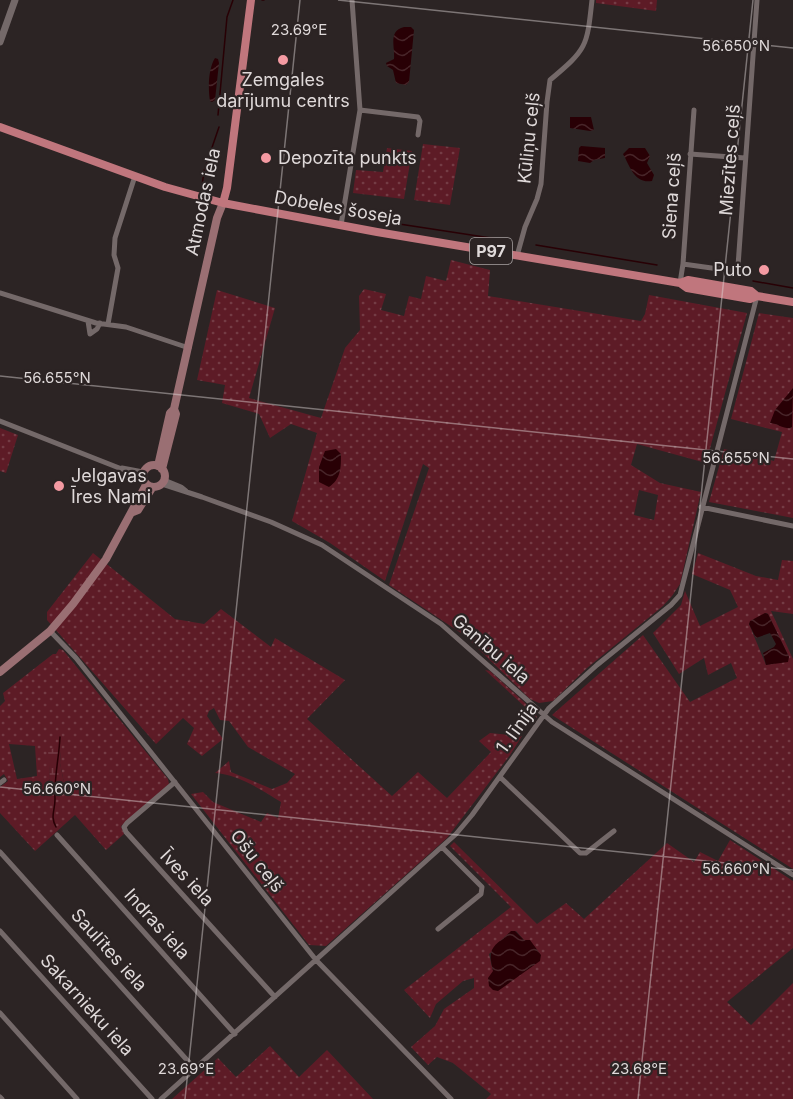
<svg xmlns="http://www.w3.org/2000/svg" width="793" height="1099" viewBox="0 0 793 1099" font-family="Inter,sans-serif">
	<defs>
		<pattern id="grass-dots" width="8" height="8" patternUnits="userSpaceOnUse" patternTransform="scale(1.5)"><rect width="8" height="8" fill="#5d1b26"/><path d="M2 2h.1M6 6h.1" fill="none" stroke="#743c45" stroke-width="1.8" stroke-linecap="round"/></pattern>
		<pattern id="wetland-marsh" width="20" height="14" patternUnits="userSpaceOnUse" patternTransform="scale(1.5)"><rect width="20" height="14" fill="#5d1b26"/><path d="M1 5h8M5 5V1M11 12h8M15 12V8" fill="none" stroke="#743c45"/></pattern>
		<pattern id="water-waves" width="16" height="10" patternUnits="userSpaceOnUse" patternTransform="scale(1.5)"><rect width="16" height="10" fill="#280005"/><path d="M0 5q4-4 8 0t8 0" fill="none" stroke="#472529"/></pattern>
	</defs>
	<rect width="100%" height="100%" fill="#2c2424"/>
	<!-- grass -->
	<path fill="url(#grass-dots)" fill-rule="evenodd" d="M596,0H657L656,11L596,3Z
		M423,144L460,148L450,205L414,200Z
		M387,148L412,151L404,199L353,193L356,170L383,172Z
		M451,260L490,270L488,296L641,321L645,314L649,295L747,313L706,463L637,444L631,465L660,483L701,492L680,584L672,596L663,606L587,668L553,701L539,703L530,699L464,635L389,585L429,468L423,464L385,581L330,543L292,521L317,433L291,424L270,438L259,414L222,403L225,385L197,380L217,290L275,308L249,398L321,418L345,348L360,330L359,296L364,289L386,294L381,310L404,316L409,296L421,299L426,276L446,281ZM639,490L658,495L654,520L634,515Z
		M759,313L793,318V518L709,502L724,449L774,461L782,432L731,419Z
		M0,428L18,435L6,473L0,471Z
		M93,553L175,619L204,624L221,609L271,647L275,638L345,680L307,719L392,796L418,772L447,798L491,752L479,741L490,733L522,736L510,755L447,838L326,946L309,945L191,794L203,792L213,802L261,822L267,813L278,818L281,802C262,790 237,774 215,773L229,761L231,772L272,789L287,783L295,774L248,747L229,721L220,720L214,708L209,711L207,716L223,739L202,756L187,744L194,728L183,718L156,744L47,620V612Z
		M698,553L756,576L778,580L782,560L793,561V614L771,611L793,659V869L552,715L643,635L690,702L737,678L731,663L708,675L704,658L679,674L653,633L681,605L685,591L700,626L738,607L730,590L692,574ZM766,613L768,614L789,657L766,665L749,624Z
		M59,649L63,650L168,779L169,784L121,826L124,834L106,850L75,815L35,851L0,813V787L8,781L4,774L0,777V706L5,701L3,693L53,654H56ZM9,744L35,746L37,776L17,779ZM49,750L61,751L60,763L64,783L44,785L50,779Z
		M485,670L490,671L535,712L537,718Z
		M730,840L793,881V948L727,1002L751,1025L793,983V1099H486L491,1094L453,1063L437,1057L428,1065L411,1047L435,1026L444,1009L474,988V978L463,981L436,1004L430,1018L404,990L511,907L450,846L454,842L537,924L566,903L584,919L667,843L694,862L700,852L718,861ZM516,931L524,940L493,971L489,954Z
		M270,1046L299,1077L327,1050L373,1099H172L218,1058L236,1077Z"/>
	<!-- wetland -->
	<path fill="url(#wetland-marsh)" d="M55,748L61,751L60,763L64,783L52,799L42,794L44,785L50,779L48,750Z"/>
	<!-- water -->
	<path fill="url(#water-waves)" d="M404,27H411L414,30L409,82L406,85L396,83L393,70L387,66L386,63L394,59C395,46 388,31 404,27Z
		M215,58L218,59L219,63L215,100L212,102L210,101C208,89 208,69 215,58Z
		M570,117H591L594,130L590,131L570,128Z
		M581,146L605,148V158L594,160L590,163L578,161L579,148Z
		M629,148H645L650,156L647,163L654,175L652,181C634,184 630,166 623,154Z
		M793,388L792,428C783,429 778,424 770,423L775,410Z
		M336,449L341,454C341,468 341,479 329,487L319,482V467L325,451Z
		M765,613L768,614L789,657L788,662L766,665L763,653L774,647L776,644L770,633L756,638L749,624L750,621Z
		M511,931H515L524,940H530L541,955L540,961L498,991L493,990L489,986L488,978L493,971C487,946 493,948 511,931Z"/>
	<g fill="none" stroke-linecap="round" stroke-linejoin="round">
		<!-- stream -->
		<path stroke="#280005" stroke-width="1.5" d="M262,0H264
			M218,115L227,17L233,0
			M202,186L204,171L219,127
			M360,218L504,240
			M536,245L657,265
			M753,281L793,288
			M56,827C50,816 55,811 55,799C54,777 59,758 60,737"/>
		<!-- minor -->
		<path stroke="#746969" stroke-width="5" d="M360,110L418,117L420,121L418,135
			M690,154L745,158
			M305,204L343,212
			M341,225L360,110L352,0
			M517,256L525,227L537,199L541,184L547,102L550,80C587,49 587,47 592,0
			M683,264L733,271L738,266L757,0
			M680,283L683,264L694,110
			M0,293L96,323L126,327L189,348
			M88,321L90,334L97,329L100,323
			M108,324L118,268L114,255L115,238L135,176
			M0,421L142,477
			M122,468L143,472
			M164,480L181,487L186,491
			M162,484L202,497L271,522L322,545L441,624L552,722L793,875
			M701,507L793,526
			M50,631L76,658L316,960L451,1099
			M500,777L580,853H586L614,831
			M175,782L127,823L124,827L126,832L275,997
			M0,783L4,780
			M57,835L235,1034
			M0,852L195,1069
			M438,929L481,894L482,887L442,847
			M0,931L152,1099
			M0,1013L77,1099
			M0,1097L2,1099
			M161,1099L456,834L472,815L549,708L597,665L671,605L680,595L757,296"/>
		<!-- tertiary -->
		<path stroke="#746969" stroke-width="7" d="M0,42L15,0"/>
		<!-- secondary -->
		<path stroke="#9a6f73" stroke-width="8" d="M143 476a11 11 0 1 1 22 0a11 11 0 1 1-22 0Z
			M158,466L170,413L174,409L217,218L223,203
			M162,469L176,414L174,409
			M133,512L138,510L152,488
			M0,672L50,631L73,604L106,559L146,485"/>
		<!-- primary -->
		<path stroke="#c0767d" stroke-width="8" d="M0,127L165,187L223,203L377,232L680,283L688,280L751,291L757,296
			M223,203L227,188L251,0
			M680,283L687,288L750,299L757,296L793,302"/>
	</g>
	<!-- ticks -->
	<path fill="none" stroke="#dfd9d9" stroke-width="1.5" stroke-opacity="0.45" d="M338,0L793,48M0,376L793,459M0,787L793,870M185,1099L300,0M638,1099L753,0"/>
	<!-- markers -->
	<g fill="#f49aa2" stroke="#2c2424" stroke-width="2">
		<circle cx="283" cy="60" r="6"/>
		<circle cx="266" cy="158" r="6"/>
		<circle cx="764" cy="270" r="6"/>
		<circle cx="59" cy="486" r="6"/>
	</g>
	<g text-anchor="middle" stroke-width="4.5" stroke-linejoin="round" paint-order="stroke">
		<!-- shield labels -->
		<rect fill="#2c2424" stroke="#a9a3a3" stroke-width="1.5" x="470" y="238" width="42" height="26" rx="4.5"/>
		<g font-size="16" font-weight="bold" fill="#dfd9d9">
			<text x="491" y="257">P97</text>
		</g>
		<!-- poi labels -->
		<g font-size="18" fill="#dfd9d9" stroke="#2c2424" text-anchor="start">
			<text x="283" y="86" text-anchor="middle">Zemgales<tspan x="283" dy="21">darījumu centrs</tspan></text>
			<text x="278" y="164">Depozīta punkts</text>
			<text x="752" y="276" text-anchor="end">Puto</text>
			<text x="71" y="482">Jelgavas<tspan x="71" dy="21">Īres Nami</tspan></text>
		</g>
		<!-- street labels -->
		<g font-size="18" fill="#dfd9d9" stroke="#2c2424">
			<text transform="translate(529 138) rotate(-84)" y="6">Kūliņu ceļš</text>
			<text transform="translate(730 160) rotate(-86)" y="6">Miezītes ceļš</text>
			<text transform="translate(672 196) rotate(-86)" y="6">Siena ceļš</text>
			<text transform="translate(203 202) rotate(-78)" y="6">Atmodas iela</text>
			<text transform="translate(338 208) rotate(10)" y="6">Dobeles šoseja</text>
			<text transform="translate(491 649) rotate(41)" y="6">Ganību iela</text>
			<text transform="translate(517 728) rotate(-54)" y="6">1. līnija</text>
			<text transform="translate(257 861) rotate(52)" y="6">Ošu ceļš</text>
			<text transform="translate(187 878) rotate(47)" y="6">Īves iela</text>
			<text transform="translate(157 924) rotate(48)" y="6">Indras iela</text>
			<text transform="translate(109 950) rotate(48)" y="6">Saulītes iela</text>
			<text transform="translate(87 1005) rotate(48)" y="6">Sakarnieku iela</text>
		</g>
	</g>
	<g font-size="15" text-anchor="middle" fill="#dfd9d9" stroke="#2c2424" stroke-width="4.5" stroke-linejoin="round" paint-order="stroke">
		<text x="299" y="35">23.69°E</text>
		<text x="736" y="51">56.650°N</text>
		<text x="57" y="383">56.655°N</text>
		<text x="736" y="463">56.655°N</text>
		<text x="57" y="794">56.660°N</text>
		<text x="736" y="874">56.660°N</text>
		<text x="186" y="1074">23.69°E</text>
		<text x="639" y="1074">23.68°E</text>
	</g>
</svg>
